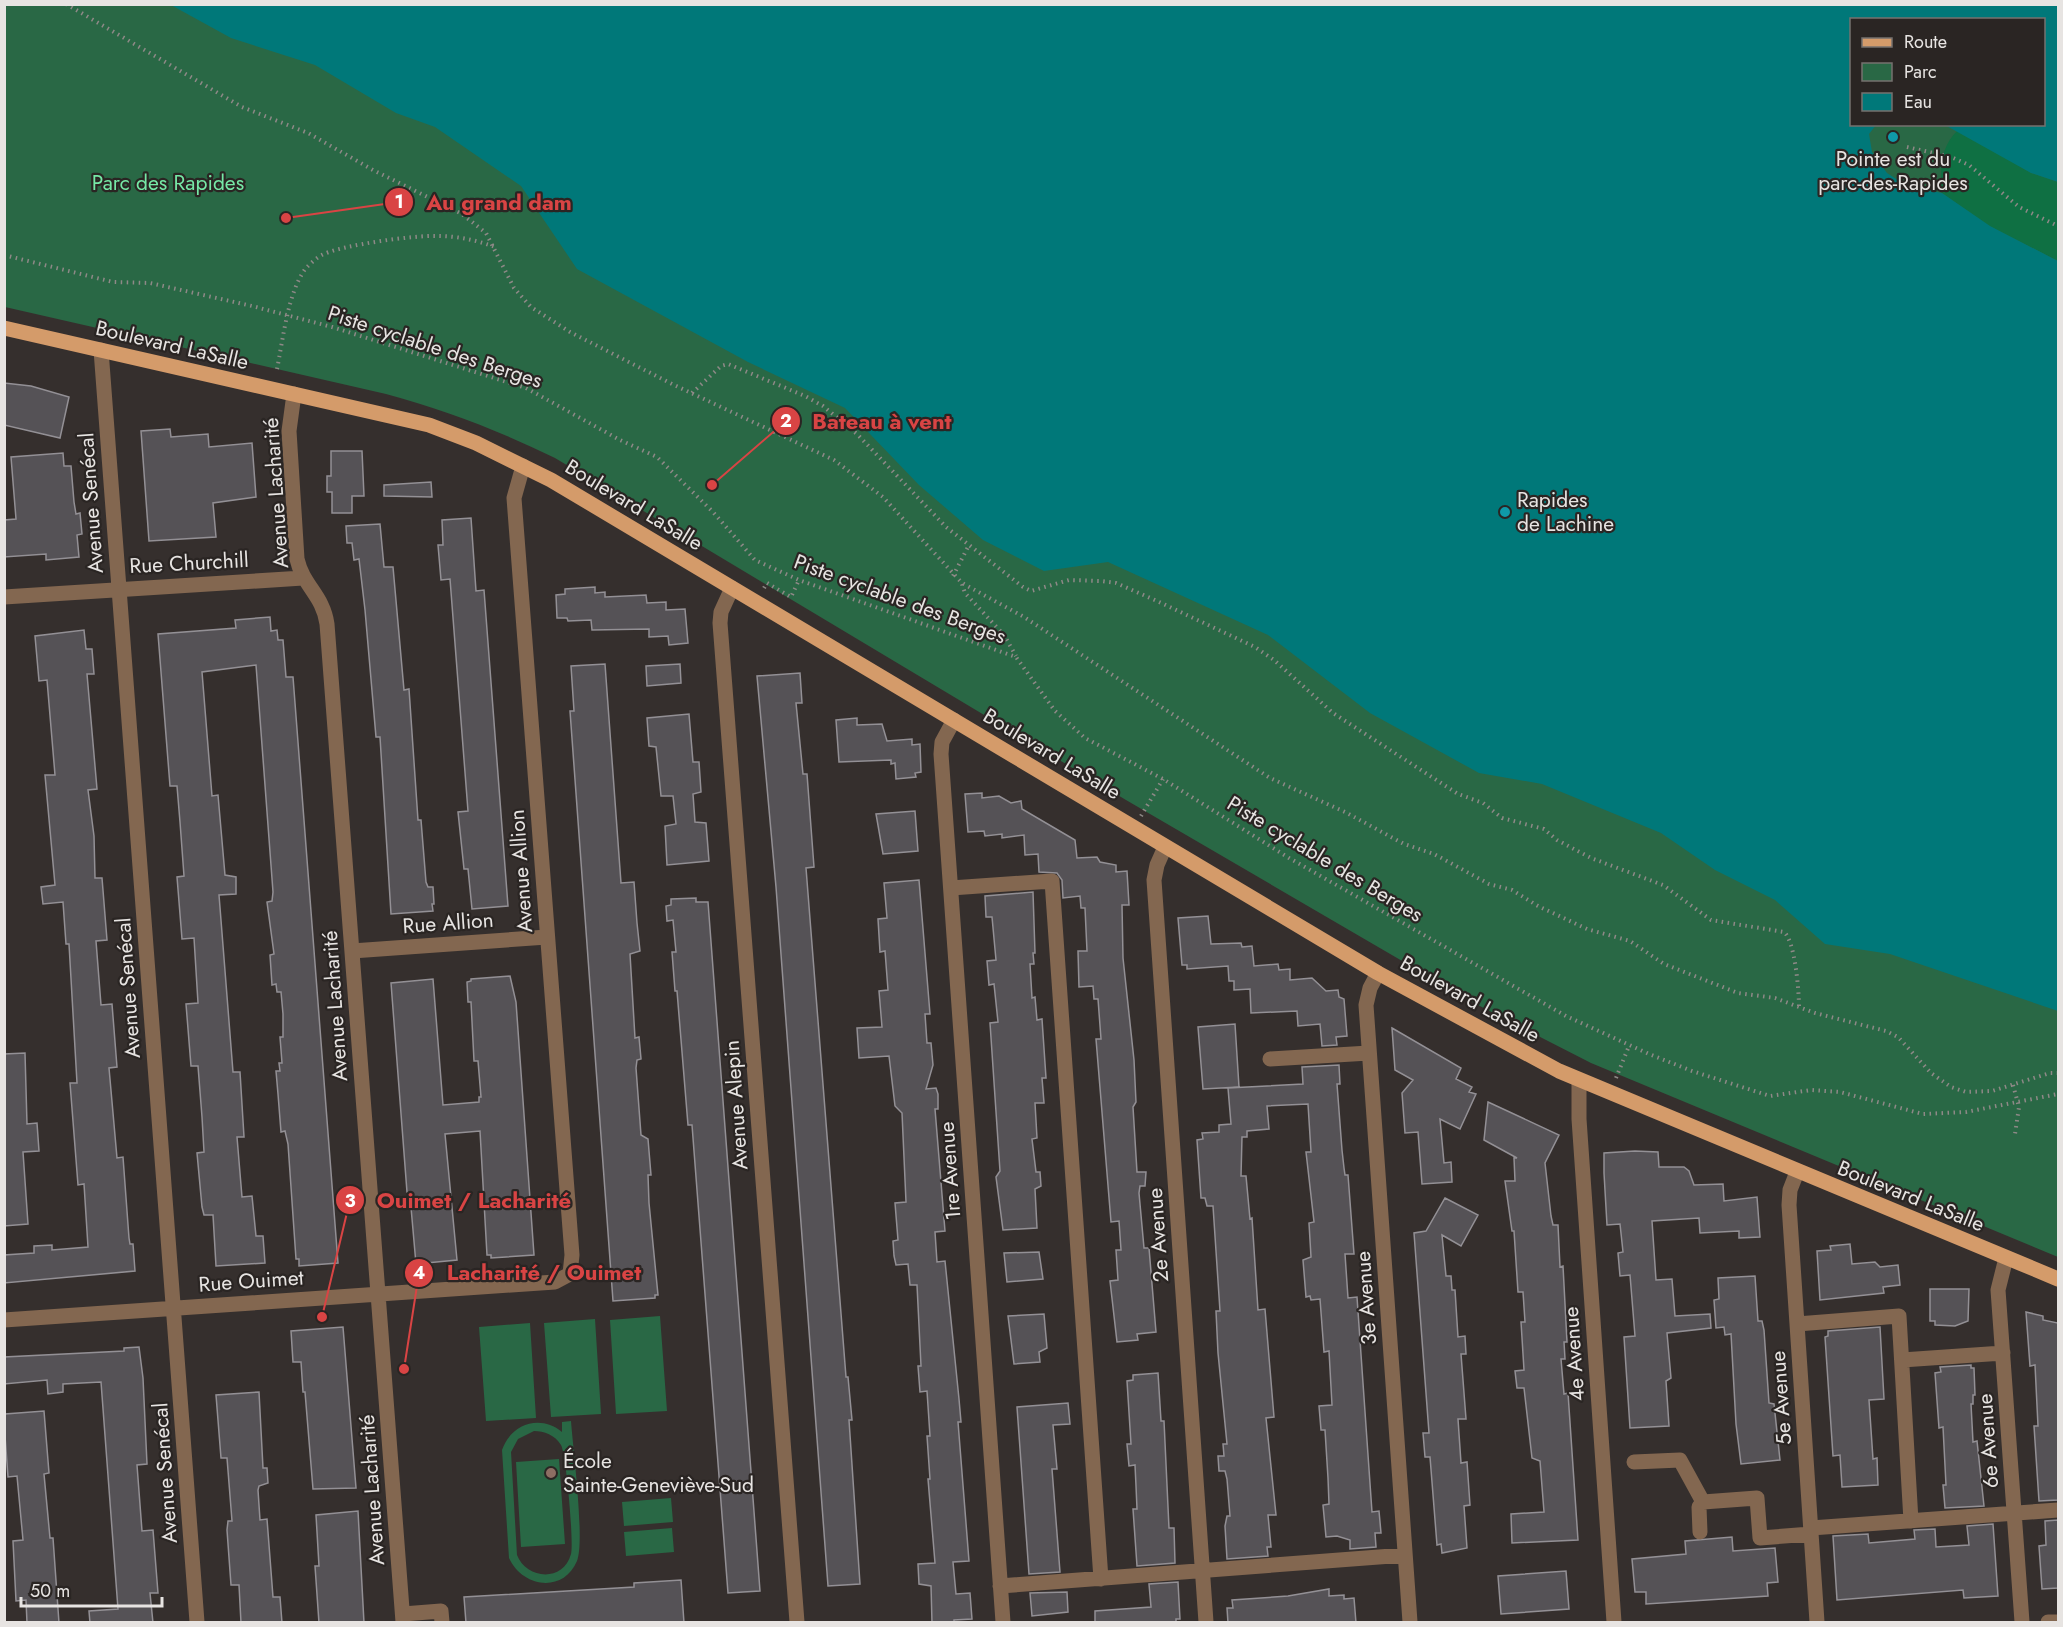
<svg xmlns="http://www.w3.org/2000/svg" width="2063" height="1627" viewBox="0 0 2063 1627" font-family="Jost,sans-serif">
	<rect width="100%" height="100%" fill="#352f2d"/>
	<!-- green -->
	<path fill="#296845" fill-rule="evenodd" d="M5,5H2058V1257L1591,1063L1476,1004L1126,800L555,458C500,431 445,410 386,394L5,307ZM1852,20H2044V124H1852Z
		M660,1316L667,1411L616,1414L610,1320Z
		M595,1319L601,1414L551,1417L544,1323Z
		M530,1323L536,1418L486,1421L479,1327Z
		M571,1421C573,1448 585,1542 577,1561C563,1594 522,1587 509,1558L502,1450C511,1424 540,1414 562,1432V1422ZM534,1431C544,1431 555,1435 561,1445C566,1453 574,1543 571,1554C563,1583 526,1579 517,1555L511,1452L518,1439Z
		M559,1459L565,1544L521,1547L516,1462Z
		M671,1498L673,1522L624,1526L622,1502Z
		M672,1528L674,1552L626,1556L624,1532Z"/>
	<!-- forest -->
	<path fill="#0f7043" d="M1958,130L2031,173L2058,182V261L1989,226L1942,193C1940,169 1940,147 1958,130Z"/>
	<!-- water -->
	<path fill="#007879" d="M171,5H2058V182L2031,173L1945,125L2044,124V20H1852V124L1876,125L1869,134L1872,152L1887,173L1907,186L1942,193L1990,226L2058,261V1011L1890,954L1825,944L1775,900L1715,870L1661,833L1542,784L1479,773L1370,713L1268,635L1108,562L1044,571L983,540L919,485L845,408L748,362L577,269L521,186L435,127L396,113L315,65L231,38Z"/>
	<!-- building -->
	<path fill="#555256" stroke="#939095" stroke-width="1.5" d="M4,383L31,386L69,397L60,438L4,425Z
		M170,429L171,437L208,434L209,447L252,443L256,497L213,503L216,537L149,541L141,431Z
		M331,451H362L364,496H352V513H332V492H327V476H331Z
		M63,453L64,466H71L74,502L76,514L80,513L82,534L77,535L79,557L46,560V554L4,557V520L16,519L11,457Z
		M431,482L432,497L384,496V485Z
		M471,518L476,591L484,590L508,906L472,909L468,869H464L458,812L468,811L450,579L441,580L438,545H443L442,520Z
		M380,524L384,567H393L404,690L409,689L418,820H421L426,882L428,887H433L434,904H432L433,911L391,914L380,737H376L365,610L359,559L354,560L352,543H347L346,526Z
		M595,587V593L605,592V597L646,595L647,603L666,602V610L685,609L688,643L669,645L668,636L649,637V629L592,630L591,620L568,621L567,618H557L556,595L565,594V589Z
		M270,617L271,631L277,630L278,640H283L286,677H293L338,1263L299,1266V1259H296L288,1144L285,1131L281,1132L278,1094L276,1071H280L279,1063H282L280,1037H283V1014L281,992H277L276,984L272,985L270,955L274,954L267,902L272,901L273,892L256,665L202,672L212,796L218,795L225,875L236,877V894L219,895L233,1072H240L244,1137H237L242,1197L252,1196L256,1236H263L265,1263L216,1266L213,1215H204L202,1207L197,1153L204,1152L202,1117L198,1066H191L186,1004L198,1003L194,938L182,939L177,877L184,876L180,822L177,786H170L158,634L236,628L235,620Z
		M84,630L86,649H92L94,674H87L97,789L88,790L94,836L95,878H102L107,940L96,941L101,1005L112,1004L117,1067L109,1068L117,1158L123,1157L129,1238L130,1244H133L135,1271L4,1283V1255L34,1253V1246L52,1245V1250L88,1247L84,1184L78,1185L70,1083H77L69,944H66L63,902L43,904L41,887L55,885L45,775H55L47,680L39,681L35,636Z
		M605,664L621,883L634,882L637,923L640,951L630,954L635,1038L639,1037L641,1059L637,1060L636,1068L641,1135L648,1139L651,1175H648L649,1203L658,1295H655V1298L613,1301L570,711H574L571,666Z
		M680,664L681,683L647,686L646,666Z
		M800,673L802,703H796L803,774H807L814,867L806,868L846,1377H848L852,1420H849L860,1584L828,1586L776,887L757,676Z
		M689,714L693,762H699L701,792L693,794L695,822L706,823L709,861L667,865L665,826L676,824L673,796H661L656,747L649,746L647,718Z
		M857,718V725L882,724L887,741L912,739V745L920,744L921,772L915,773L916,777L896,779L895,763L891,764V760L839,762L836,720Z
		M982,793V798L999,796L1011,803L1021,801L1022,809L1075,840L1077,858L1097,857L1100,862L1116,865V872L1127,871L1129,905H1122L1123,958L1134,1060L1136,1102L1133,1107L1137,1172H1146L1145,1186H1140L1139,1193L1144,1248H1149L1156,1332L1137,1334L1138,1340L1117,1342L1110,1281L1118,1280L1116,1250H1121L1119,1221L1111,1222L1096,1039H1101L1098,999H1094L1093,986L1079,987L1078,951H1087L1085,908H1081L1080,896L1063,898L1062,880L1057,873L1039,872L1038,854L1025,855L1024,835L1002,838V834L985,836L984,831L968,832L965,794Z
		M915,811L918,851L883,854L876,814Z
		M919,880L930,1014H925L927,1043H931L933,1065L926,1089L936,1088L938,1094V1109H935L945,1231L935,1232L937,1262L945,1261L959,1399L961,1422H958L969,1561L953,1562L956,1594L970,1593L972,1619L954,1620V1623H932L931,1586L919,1584L918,1564L935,1563L928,1479H930L927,1436H930L927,1391L920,1392L918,1366H921L917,1285H910L908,1264L896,1265L894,1256L893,1241L898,1240L895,1203L906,1202L902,1113L895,1106L889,1056L859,1058L857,1028L882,1027L879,991L888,990L885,951L880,952L878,919L887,918L884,883Z
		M1033,892L1035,953H1033L1034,964H1030L1032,998L1035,997L1037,1020L1042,1019L1046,1078H1042L1044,1103H1035L1037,1138L1032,1139L1036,1172H1040L1041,1186L1035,1189L1037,1228L1003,1230L996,1177L1000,1171L990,1023L998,1022L994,984L989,985L987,961L996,960L992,917H986L985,896Z
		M696,898V902H708L760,1591L743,1592L728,1593L692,1125H688L677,991H675L672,952H676L673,920L667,921L666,906L671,905V899Z
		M1208,916L1211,944L1241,943L1242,947L1252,946L1254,966L1278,964L1279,970L1290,969V980L1312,978L1326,991L1338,990L1339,997L1344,999L1347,1036L1336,1037L1337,1045L1322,1046L1320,1024L1298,1026L1297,1011L1251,1013L1250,989L1234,990V981H1229L1228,966L1187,969V965H1182L1178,918Z
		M510,976L516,1002L534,1255L491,1258V1255H487L480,1131L445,1134L457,1260L416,1264L410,1196L407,1192L391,983L433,979L443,1105L479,1102V1097H481L478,1061H474L471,1002H468L467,982L471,981V979Z
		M1235,1024L1239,1087L1203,1089L1198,1027Z
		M1392,1028L1461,1068L1456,1079L1472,1087L1469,1092L1476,1094L1460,1129L1440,1119L1444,1163L1451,1162L1452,1182L1422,1184L1418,1132L1405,1133L1402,1093L1413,1080L1395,1070Z
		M25,1053L27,1124L37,1123L39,1151L23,1152L28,1224L4,1226V1054Z
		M1339,1065L1340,1084H1337L1342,1150L1344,1168L1345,1175H1348L1354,1254H1345L1348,1298L1357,1297L1372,1512L1379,1511L1381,1533H1375L1376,1547L1350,1549V1540L1337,1536L1326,1537L1323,1505L1329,1504L1328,1478L1325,1430H1321L1319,1406L1332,1405L1329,1351L1324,1352L1320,1299L1311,1300L1310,1296L1306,1297L1303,1260L1311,1257L1309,1223L1314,1222L1306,1152H1311L1308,1104L1267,1106L1269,1129L1247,1131V1137H1242L1241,1176H1246L1250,1219L1252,1218L1258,1310L1265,1309L1274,1417L1266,1418L1276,1515H1268L1271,1547H1267L1268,1556L1227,1559L1225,1526L1227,1516H1230L1227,1479L1225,1471H1219L1218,1456H1224L1223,1444H1227L1218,1353L1216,1311H1220L1213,1206H1207L1205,1198H1201L1197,1140L1203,1139L1202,1133L1219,1132V1125L1231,1124L1228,1088L1303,1084L1302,1067Z
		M1488,1102L1559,1135L1545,1163L1551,1216L1553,1225H1558L1560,1267L1563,1266L1567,1342H1564L1565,1359H1561L1564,1394L1568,1393L1578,1540L1512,1543L1511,1514L1544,1512L1540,1461L1532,1458L1524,1388H1517L1515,1371L1524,1370L1521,1322H1525L1523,1292H1518L1514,1231H1512L1505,1181H1515L1514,1158H1517L1484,1140Z
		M1635,1151L1658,1152L1659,1167H1684L1689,1171L1694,1185L1723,1184L1724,1201L1757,1197L1760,1237L1739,1238V1231L1700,1233L1699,1218L1652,1221L1656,1280L1672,1279L1675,1316L1710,1314L1711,1328L1667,1333L1671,1378L1666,1381L1669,1426L1630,1428L1624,1337L1635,1336L1630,1275L1620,1276L1618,1253L1623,1252L1620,1224L1607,1225L1604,1173V1153Z
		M1445,1198L1478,1215L1461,1246L1442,1235L1446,1276H1451L1452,1290H1455L1458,1337L1465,1336L1466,1354H1461L1466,1419H1458L1461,1463L1467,1462L1470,1505L1464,1506L1467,1548L1442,1553L1441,1544L1437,1545L1430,1457H1425L1423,1433H1429L1414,1233L1426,1231Z
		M1850,1244L1852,1264L1875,1262L1880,1267L1898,1265L1900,1285L1883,1287L1884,1293L1820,1300L1817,1251L1831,1250L1830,1246Z
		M1039,1252L1043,1279L1007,1282L1004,1253Z
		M1755,1276L1758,1321H1762L1764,1330L1769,1403L1774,1404L1780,1460L1741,1464L1736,1424L1731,1334L1725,1335L1724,1327L1716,1328L1714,1300L1719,1299L1718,1278Z
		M1930,1289H1969L1968,1321L1955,1326L1935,1325V1321H1930Z
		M2026,1312L2043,1316V1320L2058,1323V1500L2039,1501L2034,1426H2038L2035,1365L2030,1366Z
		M1044,1314L1047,1348L1039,1352L1040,1362L1014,1364L1008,1316Z
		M343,1327L356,1488L313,1489L305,1392H303L301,1362H293L291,1331Z
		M1880,1327L1884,1399L1869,1400L1873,1459L1877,1458L1878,1485L1842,1487L1840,1455L1833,1456L1825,1337L1828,1336V1331Z
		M139,1347L143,1378L147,1464L137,1465L142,1531L153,1530L158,1593H150L153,1623H90L89,1611L118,1609L101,1382L63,1384V1392L48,1394L47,1380L4,1384V1357L124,1351V1348Z
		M1971,1365V1368H1974L1975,1395H1973V1404H1971L1973,1442L1977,1441L1984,1506L1945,1508L1943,1485H1946L1943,1427L1939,1428L1935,1373L1941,1372L1940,1367Z
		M1158,1373L1161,1421H1164L1169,1528H1174L1175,1563L1137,1566L1133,1509H1137L1136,1486L1135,1465L1129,1466L1127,1444H1131L1127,1381L1133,1380V1375Z
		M259,1392L263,1468H267L268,1483L259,1486L258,1490L260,1520L267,1519L273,1597H280L282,1623H241L239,1585H231L227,1530L228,1521H232L227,1458H221L216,1395Z
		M1068,1403L1070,1424L1053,1425L1057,1469H1052L1060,1572L1029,1574L1017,1407Z
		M44,1411L49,1473L44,1474L50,1538H53L59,1623H27L26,1600L16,1601L13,1541L23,1540L17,1476L8,1477L4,1422L5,1414Z
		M358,1511L364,1623H319L315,1566H319L316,1515Z
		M2058,1520V1588L2042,1589L2039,1546L2046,1545L2045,1521Z
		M1993,1524L1998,1596L1964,1598L1963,1590L1837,1600L1833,1536L1868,1534L1869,1543L1915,1539L1914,1530L1935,1529L1936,1547L1969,1545L1967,1526Z
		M1732,1537L1733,1551L1775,1548L1778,1582L1767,1583L1768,1596L1646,1604V1592H1635L1632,1559L1686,1554L1685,1541Z
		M1566,1571L1569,1609L1501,1614L1498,1576Z
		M681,1580L684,1623H466L464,1597L634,1587V1583Z
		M1178,1582L1180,1619H1176V1623H1095V1611L1151,1607L1149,1584Z
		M1329,1589V1596L1344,1595V1599L1354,1598L1356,1623H1228L1227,1608H1233L1232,1600L1288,1596Z
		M1067,1592L1068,1612L1032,1616L1030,1593Z"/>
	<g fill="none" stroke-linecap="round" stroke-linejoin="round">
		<!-- path -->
		<path stroke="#8e8987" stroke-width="4" stroke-dasharray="1.5 4.5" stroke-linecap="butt" d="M66,4L242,107L308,133L373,170L462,214L486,233L514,288L531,307L570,332L672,384L834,460L883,497L962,583L1024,617L1270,778L1345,812L1404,844L1434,854L1489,884L1512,890L1538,906L1587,929L1630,941L1664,964L1738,993L1775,998L1815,1013L1886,1031L1898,1037L1931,1073L1951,1087L1966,1092L1992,1091L2050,1073H2058
			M1907,147L1951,157L1969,165L2019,207L2058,226
			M4,255L113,282L150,283L252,306L332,327L526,388L620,440L657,457L713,512L755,560L799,580L1016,657L1055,711L1085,738L1163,779L1289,858L1566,1016L1649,1054L1692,1071L1770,1096L1811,1090L1840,1092L1923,1114L1966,1112L2058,1094
			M277,369C283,340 288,291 306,268C311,263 317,257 324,254C343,245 415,235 437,236C457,236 476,240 495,247
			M692,393L721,366L728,364L805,396L823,406L857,434L946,527L1023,587L1031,591L1069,580L1101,581L1116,583L1157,601L1255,647L1274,660L1333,713L1458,794L1483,803L1502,818L1544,829L1557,840L1591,858L1663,885L1711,920L1784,932C1795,941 1799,991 1799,1007
			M953,576L969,545
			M962,584L965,593L1004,635L1016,656
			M764,588L767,583L791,597L799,580
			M1141,816L1163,779
			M1616,1078L1629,1046
			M2013,1085L2019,1107L2015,1134"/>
		<!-- minor -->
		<path stroke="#836750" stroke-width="15" d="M101,350L197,1622
			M294,394L289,431L297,559C303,586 323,595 327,624L403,1622
			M732,588L721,612L720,623L797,1622
			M4,597L303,578
			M954,720L942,742L941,754L1003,1622
			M1165,847L1157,865L1154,880L1206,1622
			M951,888L1052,881L1101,1579
			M352,951L547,937
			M1378,973L1370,988L1366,1005L1410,1622
			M1270,1059L1369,1053
			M1579,1082V1119L1614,1622
			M1797,1172L1790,1190L1789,1205L1817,1622
			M2006,1258L1998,1290L2022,1622
			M4,1320L555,1282L570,1274L572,1255L514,498L523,466
			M1797,1324L1899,1316L1911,1521
			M1902,1360L2003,1353
			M1634,1462L1680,1460L1703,1502L1757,1498L1760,1538L1811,1534
			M1811,1528L2058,1510
			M1700,1532L1699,1507L1703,1502
			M1000,1586L1405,1555
			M403,1614L441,1611L442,1622
			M2048,1622H2058"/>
		<!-- major -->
		<path stroke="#d49b6a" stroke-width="15" d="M4,328L429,425L476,443L551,480L1378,973L1559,1071L2058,1279"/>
	</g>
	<!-- markers -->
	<g fill="#0f9aa8" stroke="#2a2523" stroke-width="2">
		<circle cx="1893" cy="137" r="6"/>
		<circle cx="1505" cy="512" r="6"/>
	</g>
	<circle fill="#8d6e63" stroke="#2a2523" stroke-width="2" cx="551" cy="1473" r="6"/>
	<g text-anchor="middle" stroke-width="4.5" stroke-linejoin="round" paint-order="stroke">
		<!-- poi labels -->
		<g font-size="21" fill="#e7e4e2" stroke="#2a2523" text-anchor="start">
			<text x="1893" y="166" text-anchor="middle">Pointe est du<tspan x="1893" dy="24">parc-des-Rapides</tspan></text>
			<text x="1517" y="507">Rapides<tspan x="1517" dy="24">de Lachine</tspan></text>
			<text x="563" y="1468">École<tspan x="563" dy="24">Sainte-Geneviève-Sud</tspan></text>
		</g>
		<!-- park labels -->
		<g font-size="21" fill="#76e8a6" stroke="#2a2523">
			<text x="168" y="190">Parc des Rapides</text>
		</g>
		<!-- street labels -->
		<g font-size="21" fill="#e7e4e2" stroke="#2a2523">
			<text transform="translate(172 345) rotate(13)" y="7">Boulevard LaSalle</text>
			<text transform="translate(435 347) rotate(18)" y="7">Piste cyclable des Berges</text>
			<text transform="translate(276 493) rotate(-94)" y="7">Avenue Lacharité</text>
			<text transform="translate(91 503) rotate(-94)" y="7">Avenue Senécal</text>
			<text transform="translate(634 505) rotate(31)" y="7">Boulevard LaSalle</text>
			<text transform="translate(189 563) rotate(-3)" y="7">Rue Churchill</text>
			<text transform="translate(900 599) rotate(20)" y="7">Piste cyclable des Berges</text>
			<text transform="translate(1052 754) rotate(31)" y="7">Boulevard LaSalle</text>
			<text transform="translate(1325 859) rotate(31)" y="7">Piste cyclable des Berges</text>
			<text transform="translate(521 871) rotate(-94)" y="7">Avenue Allion</text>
			<text transform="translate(448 923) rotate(-4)" y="7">Rue Allion</text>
			<text transform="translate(128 988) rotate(-94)" y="7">Avenue Senécal</text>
			<text transform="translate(1470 999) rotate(29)" y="7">Boulevard LaSalle</text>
			<text transform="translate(335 1006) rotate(-94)" y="7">Avenue Lacharité</text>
			<text transform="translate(736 1105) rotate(-94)" y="7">Avenue Alepin</text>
			<text transform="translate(950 1171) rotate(-94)" y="7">1re Avenue</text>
			<text transform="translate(1911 1196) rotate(22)" y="7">Boulevard LaSalle</text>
			<text transform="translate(1158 1235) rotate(-94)" y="7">2e Avenue</text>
			<text transform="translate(251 1281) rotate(-4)" y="7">Rue Ouimet</text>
			<text transform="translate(1366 1298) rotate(-94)" y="7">3e Avenue</text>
			<text transform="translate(1574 1354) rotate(-94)" y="7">4e Avenue</text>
			<text transform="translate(1781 1398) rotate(-94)" y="7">5e Avenue</text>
			<text transform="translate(1988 1441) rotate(-94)" y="7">6e Avenue</text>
			<text transform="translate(165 1473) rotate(-94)" y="7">Avenue Senécal</text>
			<text transform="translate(372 1490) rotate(-94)" y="7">Avenue Lacharité</text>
		</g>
	</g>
	<!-- callouts -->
	<path fill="none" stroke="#d94444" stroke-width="2" d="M286 218L399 202M712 485L786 421M322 1317L350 1200M404 1369L419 1273"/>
	<g fill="#d94444" stroke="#2a2523" stroke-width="2">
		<circle cx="286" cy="218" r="6"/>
		<circle cx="712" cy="485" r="6"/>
		<circle cx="322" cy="1317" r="6"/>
		<circle cx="404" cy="1369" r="6"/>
		<circle cx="399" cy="202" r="15"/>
		<circle cx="786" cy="421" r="15"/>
		<circle cx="350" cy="1200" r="15"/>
		<circle cx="419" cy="1273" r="15"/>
	</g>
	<g font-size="18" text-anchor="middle" font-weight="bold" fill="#fff">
		<text x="399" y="208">1</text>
		<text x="786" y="427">2</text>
		<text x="350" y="1207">3</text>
		<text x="419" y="1279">4</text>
	</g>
	<g font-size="22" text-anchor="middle" font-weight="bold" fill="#d94444" stroke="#2a2523" stroke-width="4.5" stroke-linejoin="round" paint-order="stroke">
		<text x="499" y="210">Au grand dam</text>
		<text x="882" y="429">Bateau à vent</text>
		<text x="474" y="1208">Ouimet / Lacharité</text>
		<text x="544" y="1280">Lacharité / Ouimet</text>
	</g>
	<!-- border -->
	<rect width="2063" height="1627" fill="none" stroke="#e7e4e2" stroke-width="12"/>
	<!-- legend -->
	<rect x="1850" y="18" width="195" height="108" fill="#2a2523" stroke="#76716f" stroke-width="1.5"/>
	<rect x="1862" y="38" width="30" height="9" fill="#d49b6a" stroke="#76716f" stroke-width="1.5"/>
	<text x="1904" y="48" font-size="18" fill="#e7e4e2">Route</text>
	<rect x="1862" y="63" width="30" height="18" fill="#296845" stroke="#76716f" stroke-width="1.5"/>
	<text x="1904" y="78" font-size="18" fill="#e7e4e2">Parc</text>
	<rect x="1862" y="93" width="30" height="18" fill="#007879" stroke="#76716f" stroke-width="1.5"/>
	<text x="1904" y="108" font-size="18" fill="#e7e4e2">Eau</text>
	<!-- scale -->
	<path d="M21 1597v9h141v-9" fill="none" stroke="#e7e4e2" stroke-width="3"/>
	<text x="30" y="1597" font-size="18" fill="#e7e4e2" stroke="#2a2523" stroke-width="4.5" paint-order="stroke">50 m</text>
</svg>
